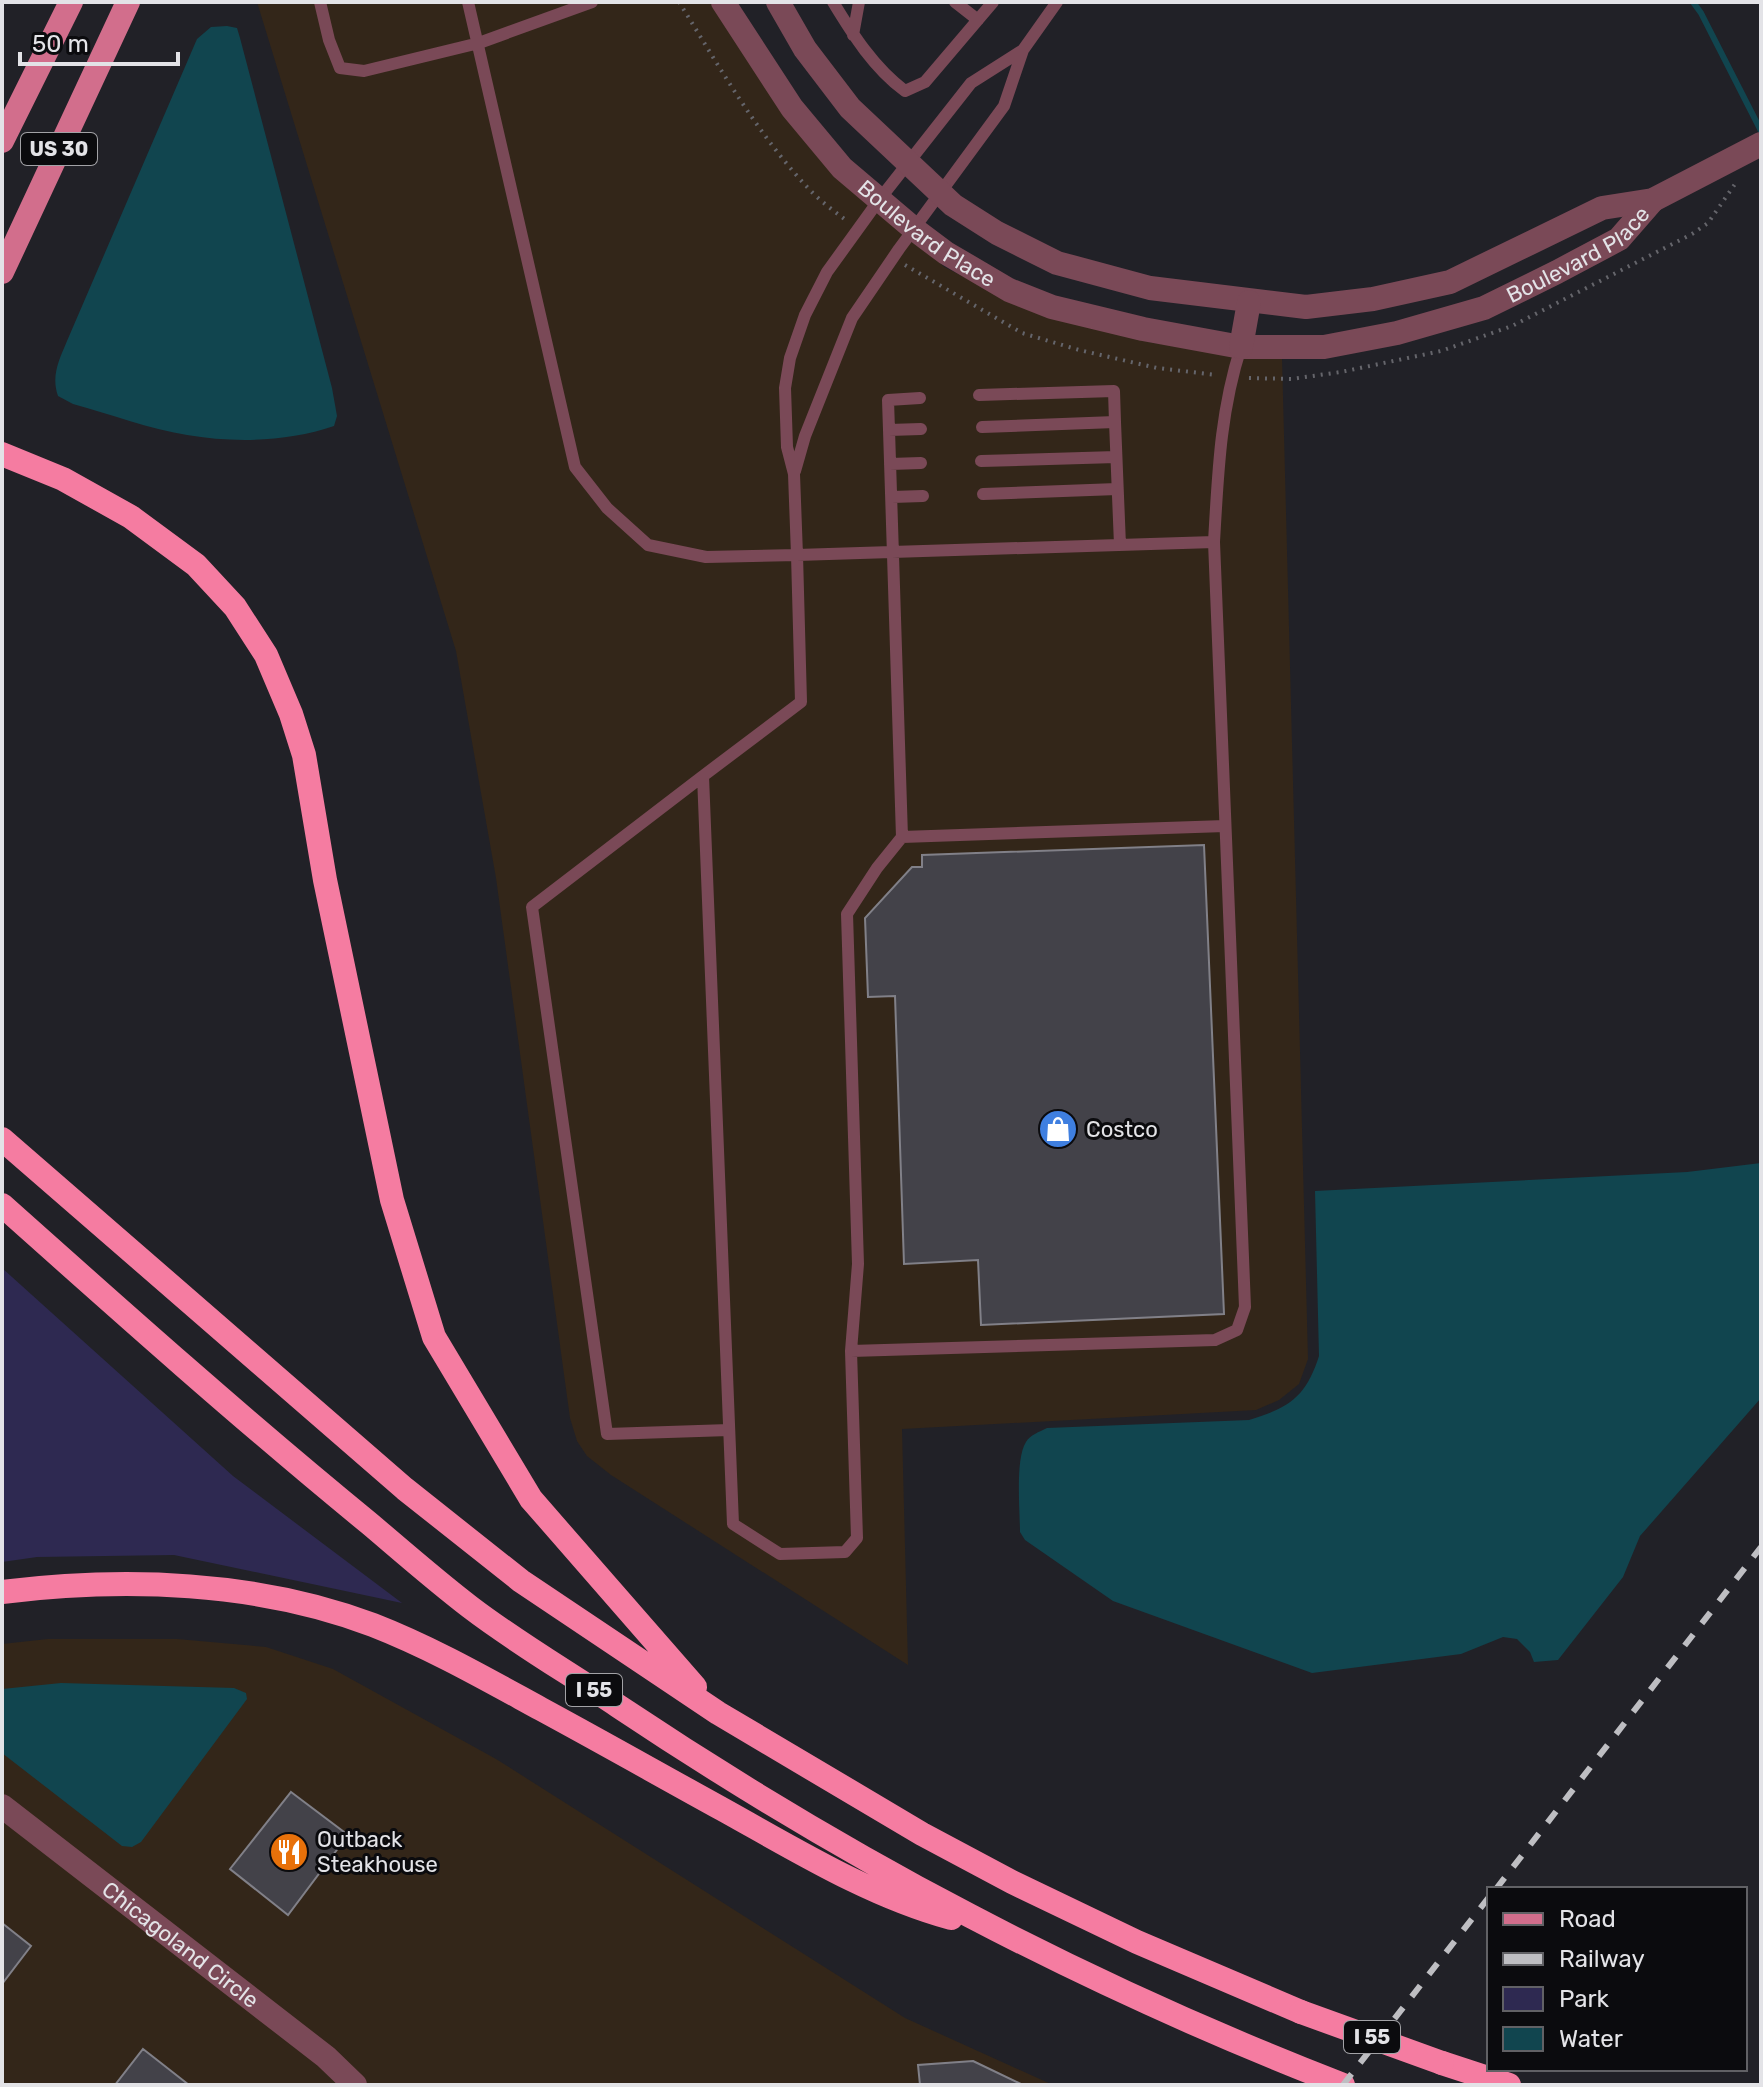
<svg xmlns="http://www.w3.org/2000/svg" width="1763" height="2087" viewBox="0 0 1763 2087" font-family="Rubik,sans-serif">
	<rect width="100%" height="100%" fill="#212127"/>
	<!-- commercial -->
	<path fill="#332619" d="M257,2H713L775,100L944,267L1037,313L1153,343L1282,358L1308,1359L1299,1384L1279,1400L1256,1410L902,1429L908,1665L611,1475L587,1456L577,1441L570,1418L496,878L456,651Z
		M48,1639H177L266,1647L333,1669L496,1759L905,2018L1053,2085H2V1644Z"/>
	<!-- green -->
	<path fill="#2e2951" d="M2,1268L233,1476L402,1603L174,1555L37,1557L2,1562Z"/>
	<!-- water -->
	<path fill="#11454f" d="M227,26L237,28L240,38L332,388L337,416L334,426C288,442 234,443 187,435C149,429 110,414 73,404L58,396C51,376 59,360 67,341L197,39L211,27Z
		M1761,1163V1398L1640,1536L1623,1577L1558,1660L1534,1662L1530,1652L1517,1639L1503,1637L1461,1654L1312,1673L1113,1601L1025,1540L1020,1532C1020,1511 1015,1459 1026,1442C1030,1435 1039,1432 1047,1428L1249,1420C1289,1408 1306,1397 1319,1356L1315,1191L1687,1172Z
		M61,1683L234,1688L246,1693L247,1699L141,1842L132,1847L122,1846L2,1753V1689Z"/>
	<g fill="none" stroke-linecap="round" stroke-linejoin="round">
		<!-- stream -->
		<path stroke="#11454f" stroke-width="6" d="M1693,2L1701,13L1761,131"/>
	</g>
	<!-- building -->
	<path fill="#434249" stroke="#818088" stroke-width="2" d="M1204,845L1224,1314L981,1325L978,1260L904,1264L895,996L868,997L865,918L912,867H922V855Z
		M291,1792L348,1835L288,1915L230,1869Z
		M2,1923L31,1946L2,1984Z
		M143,2049L152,2056L189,2085H115Z
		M973,2061L1023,2085H920L918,2065Z"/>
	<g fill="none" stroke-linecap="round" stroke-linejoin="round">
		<!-- path -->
		<path stroke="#65656b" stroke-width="4" stroke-dasharray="2 6" stroke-linecap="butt" d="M679,2C719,66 757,134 809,189C820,201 834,211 847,221
			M905,265L1022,333L1079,350L1157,368L1217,375
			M1249,378L1291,379L1341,372L1441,351L1512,326L1692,234L1708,223L1735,184"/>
		<!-- lane -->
		<path stroke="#7a4957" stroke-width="12" d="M320,2L329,40L340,68L364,71L479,43L592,2
			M468,2L575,467L607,508L648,545L706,557L797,555L801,702L703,776L733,1524L780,1554L845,1552L857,1538L851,1351L1215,1340L1237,1330L1245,1307L1214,542
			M833,2C853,35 874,68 905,91L925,82L993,2
			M955,2L978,20
			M853,35L859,2
			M1023,50L971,83L879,200L827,272L805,315L790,358L785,388L787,447L794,474L797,555L1214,542C1218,474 1220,412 1241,347
			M979,395L1114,391L1115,422
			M982,427L1115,422L1120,545
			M921,429L889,430L902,837L1225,826
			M889,430L888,400L920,398
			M981,461L1116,457
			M890,464L921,463
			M795,471L805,436L852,318L899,249L1004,106L1023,50L1057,2
			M983,494L1117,489
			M892,497L923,496
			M703,776L532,907L607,1434L729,1430
			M851,1351L858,1264L847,914L877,868L902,837"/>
		<!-- street -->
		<g stroke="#7a4957" stroke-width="24">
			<path id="s1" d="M723,2L792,108L842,168L914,229L946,253L1009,290L1052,307L1143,329L1241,347H1324L1397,333L1484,308L1557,272L1619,239L1653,200"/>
			<path d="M778,2L805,49L850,108L953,205L997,233L1057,263L1150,288L1306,307L1373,299L1450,282L1602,208L1653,200L1761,144"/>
			<path d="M1241,347L1249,302"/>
			<path id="s2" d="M2,1806L326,2057L355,2085"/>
		</g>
		<!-- primary -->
		<path stroke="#d26e8c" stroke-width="24" d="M2,141L71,2
			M2,272L128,2"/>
		<!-- highway -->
		<path stroke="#f57ca1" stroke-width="24" d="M2,454L63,479L131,517L196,565L235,607L266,655L291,714L304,755L325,880L392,1200L434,1337L531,1499L695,1687
			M2,1139L405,1489L521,1581L718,1713L922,1834L1012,1882L1137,1942L1301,2012
			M2,1205C123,1313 244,1421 370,1524C403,1552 436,1581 470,1607C517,1643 569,1673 618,1706C850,1861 1083,1984 1343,2085
			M2,1592C124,1577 257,1581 373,1625C432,1648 486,1679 541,1709C602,1742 662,1776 722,1809C796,1850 870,1896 951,1918
			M1442,2063L1509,2085"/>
		<!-- rail -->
		<path stroke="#bebec2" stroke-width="6" stroke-dasharray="14 14" stroke-linecap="butt" d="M1496,1889L1761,1547
			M1343,2085L1489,1897"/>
		<!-- highway-bridge -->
		<path stroke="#f57ca1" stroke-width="24" d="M1301,2012L1442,2063"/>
	</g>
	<!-- icons -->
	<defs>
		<g id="shop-disc" transform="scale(2)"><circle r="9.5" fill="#3f7fe0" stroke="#0b0b0e"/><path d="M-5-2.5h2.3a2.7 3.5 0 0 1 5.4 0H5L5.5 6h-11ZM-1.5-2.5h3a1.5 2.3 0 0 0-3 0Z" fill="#fff"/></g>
		<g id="restaurant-disc" transform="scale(2)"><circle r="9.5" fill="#e8710a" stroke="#0b0b0e"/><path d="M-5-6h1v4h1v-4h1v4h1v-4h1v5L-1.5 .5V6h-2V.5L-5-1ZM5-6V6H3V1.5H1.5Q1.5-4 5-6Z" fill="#fff"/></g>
	</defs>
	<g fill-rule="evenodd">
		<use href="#shop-disc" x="1058" y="1129"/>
		<use href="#restaurant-disc" x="289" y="1852"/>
	</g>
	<g text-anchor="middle" stroke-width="6" stroke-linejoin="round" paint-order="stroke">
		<!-- shield labels -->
		<g fill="#0b0b0e" stroke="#a2a2a6" stroke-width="2">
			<rect x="21" y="133" width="76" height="32" rx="6"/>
			<rect x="566" y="1674" width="56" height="32" rx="6"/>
			<rect x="1344" y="2021" width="56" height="32" rx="6"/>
		</g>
		<g font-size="20" font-weight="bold" fill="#e3e3e7">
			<text x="59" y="156">US 30</text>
			<text x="594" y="1697">I 55</text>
			<text x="1372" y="2044">I 55</text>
		</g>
		<!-- street labels -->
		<g font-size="22" fill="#e3e3e7" stroke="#0b0b0e">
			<text dy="8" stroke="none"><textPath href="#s1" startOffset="312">Boulevard Place</textPath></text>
			<text dy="8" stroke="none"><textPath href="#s1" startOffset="1008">Boulevard Place</textPath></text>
			<text dy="8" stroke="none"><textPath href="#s2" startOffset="226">Chicagoland Circle</textPath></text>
		</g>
		<!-- poi labels -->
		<g font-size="22" fill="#e3e3e7" stroke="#0b0b0e" text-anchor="start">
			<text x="1086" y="1137">Costco</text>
			<text x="317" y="1847">Outback<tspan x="317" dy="25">Steakhouse</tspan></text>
		</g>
	</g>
	<!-- border -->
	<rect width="1763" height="2087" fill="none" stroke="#e3e3e7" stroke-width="8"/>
	<!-- legend -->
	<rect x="1487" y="1887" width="260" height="184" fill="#0b0b0e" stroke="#616165" stroke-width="2"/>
	<rect x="1503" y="1913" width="40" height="12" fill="#d26e8c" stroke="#616165" stroke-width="2"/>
	<text x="1559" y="1927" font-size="24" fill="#e3e3e7">Road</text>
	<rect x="1503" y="1953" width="40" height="12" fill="#bebec2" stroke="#616165" stroke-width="2"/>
	<text x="1559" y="1967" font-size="24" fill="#e3e3e7">Railway</text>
	<rect x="1503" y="1987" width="40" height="24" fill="#2e2951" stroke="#616165" stroke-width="2"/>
	<text x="1559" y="2007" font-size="24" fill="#e3e3e7">Park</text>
	<rect x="1503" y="2027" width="40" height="24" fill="#11454f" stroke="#616165" stroke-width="2"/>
	<text x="1559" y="2047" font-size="24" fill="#e3e3e7">Water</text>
	<!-- scale -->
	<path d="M20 52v12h158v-12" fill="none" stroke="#e3e3e7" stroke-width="4"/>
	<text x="32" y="52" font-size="24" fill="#e3e3e7" stroke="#0b0b0e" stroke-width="6" paint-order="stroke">50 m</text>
</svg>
